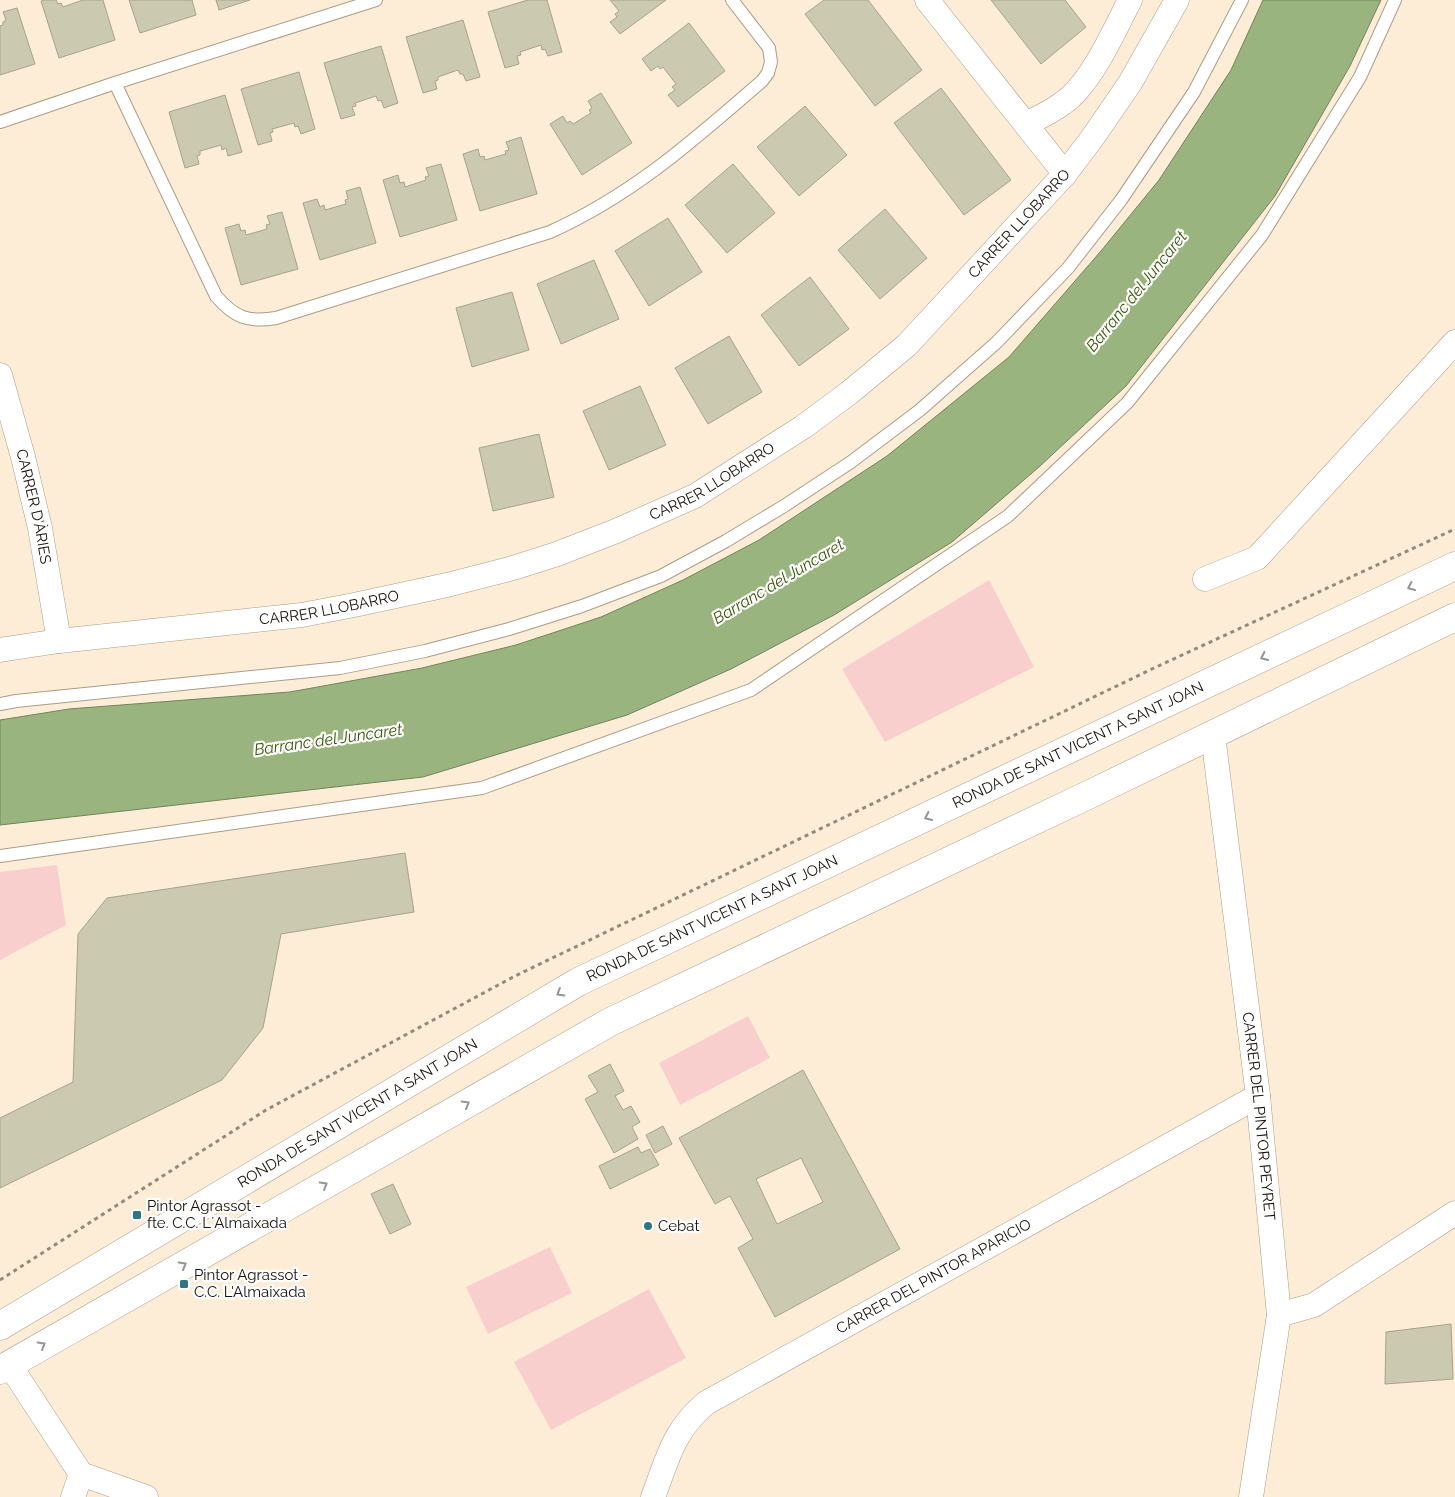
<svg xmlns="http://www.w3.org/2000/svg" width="1455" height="1497" viewBox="0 0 1455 1497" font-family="Raleway,sans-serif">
	<rect width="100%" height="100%" fill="#fdedd7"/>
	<!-- green -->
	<path fill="#f9cfce" d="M989,580L1034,667L885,742L842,669Z
		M57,865L66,925L0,960V872Z
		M748,1016L770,1058L680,1105L659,1063Z
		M550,1247L572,1293L488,1334L466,1287Z
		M649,1289L686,1358L551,1430L514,1362Z"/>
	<!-- water -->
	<path fill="#99b47f" stroke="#72845c" d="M1263,0H1381L1350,66L1275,196L1126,386L1039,467L952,542L834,615L731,669L627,715L423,777L0,825V720L69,709L290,692L422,668L516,645L601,617L683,580L759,540L887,456L1009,357L1101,251L1159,180L1231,70Z"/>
	<!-- building -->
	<path fill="#ccc9b1" stroke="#a5a38b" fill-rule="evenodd" d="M44,0H56L58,4L61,3L63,7L83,0H103L115,40L59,58L41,1Z
		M129,0H192L196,15L140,33Z
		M216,0H250L219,10Z
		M528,0H547L562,52L548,56L545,49L542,50L541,45L520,52L521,55L517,56L519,64L505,68L488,12Z
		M610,0H666L620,34L610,22L617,17L615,14L619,11Z
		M824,0H868L922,70L875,106L805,14Z
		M991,0H1065L1086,27L1041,64Z
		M17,8L35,64L0,75V26L3,25V22L6,20L3,12Z
		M463,20L480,77L466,81L463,74H460L458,70L438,77V80L435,81L437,89L423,93L406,37Z
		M689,23L725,71L678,107L668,95L675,90L672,87L676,84L663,67L660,69L658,66L651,71L642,59Z
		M381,46L398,103L384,108L381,100L378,101L376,96L355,103L356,106L352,107L355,115L341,119L324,63Z
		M299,72L315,129L301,134L298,126L295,127L294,123L272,129L273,132L270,133L272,141L258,145L241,89Z
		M941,88L1011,180L964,215L894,123Z
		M601,93L632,143L582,175L550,124L563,116L567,123L570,121L573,124L591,113L589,110L592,108L588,101Z
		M225,95L242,152L228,156L226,148L222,150L221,145L200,151V155L197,156L199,164L185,168L169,112Z
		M805,106L847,155L799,196L757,147Z
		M521,137L537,194L480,211L463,154L478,149L480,157L484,156L485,160L506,154L505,151L509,150L506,142Z
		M441,164L457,220L400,237L383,180L398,175L400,183L404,182L405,187L426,180L425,177L429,176L426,168Z
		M733,164L775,213L727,253L685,205Z
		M360,187L376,243L320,260L303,203L317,199L320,207L324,205L325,210L346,204L345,200L348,199L346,191Z
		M885,209L927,258L880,299L838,250Z
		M282,212L298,269L241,285L225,228L239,224L241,231L245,230L246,235L267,229L266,225L270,224L267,216Z
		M668,218L702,272L649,306L615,251Z
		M594,260L619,319L561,344L537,284Z
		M810,277L849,329L799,366L761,315Z
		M512,292L529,350L472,367L456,308Z
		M729,336L762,392L708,424L675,368Z
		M640,386L666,445L609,470L583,411Z
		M539,434L554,497L493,511L479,448Z
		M405,853L414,912L281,934L263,1028L222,1080L0,1188V1118L73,1082L78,934L107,898Z
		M610,1064L624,1091L615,1096L623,1110L631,1106L640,1122L632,1127L638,1139L614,1153L585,1099L598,1092L588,1076Z
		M803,1070L900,1249L775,1317L738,1248L753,1239L730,1196L715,1204L679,1138ZM801,1158L823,1202L777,1224L756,1179Z
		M663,1126L672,1144L655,1153L646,1135Z
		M638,1147L641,1153L650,1149L659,1165L610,1189L599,1166Z
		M393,1184L411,1224L390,1234L371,1194Z
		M1451,1324L1453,1379L1385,1384L1386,1332Z"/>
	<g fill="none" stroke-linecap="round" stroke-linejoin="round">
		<!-- lane casing -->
		<g stroke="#ab9c87" stroke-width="14">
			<path id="lane" d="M115,83L216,296C234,317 248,323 276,318L550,232C633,195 695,139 762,81L768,73L771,62L769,48L732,0
				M0,122L115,83L376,0
				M0,704L16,701L340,668L425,651L509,629L582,606L661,576L726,541L784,506L851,462L920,410L997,342L1068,268L1121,200L1194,92L1242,0
				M0,856L482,788L751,690L1008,516L1127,403L1262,235L1360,77L1395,0"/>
		</g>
		<!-- street casing -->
		<g stroke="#ab9c87" stroke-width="25">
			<g id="street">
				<path d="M927,0L1065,174"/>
				<path d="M1026,124C1038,118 1051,112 1063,103C1091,84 1114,31 1130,0"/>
				<path id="s1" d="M0,375L23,457L40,528L59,641"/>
				<path d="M1205,579L1257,558L1455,342"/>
				<path id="s2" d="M0,650L59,641L302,615L354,605L447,585L513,568L557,554L616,531L695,496L803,427L849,393L907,345L1065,174L1093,137L1130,83L1177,0"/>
				<path id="s3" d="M1213,735L1258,1096L1279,1315L1251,1497"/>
				<path d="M1279,1315L1314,1305L1455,1213"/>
				<path d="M9,1364L81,1474L146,1497"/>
				<path d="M73,1497L81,1474"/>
				<path id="s4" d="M653,1497C668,1458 673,1431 706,1403L1258,1096"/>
			</g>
		</g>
		<!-- primary casing -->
		<g stroke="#ab9c87" stroke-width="29">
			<g id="primary">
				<path id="s5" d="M0,1326L578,982L1455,566"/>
				<path d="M0,1370L610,1022L1086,796L1455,617"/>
			</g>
		</g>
		<!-- path -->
		<path stroke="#958a7a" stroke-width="3" stroke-dasharray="4 4" stroke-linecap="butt" d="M0,1280L266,1110L515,976L1154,668L1455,529"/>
		<!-- lane -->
		<use href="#lane" stroke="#fff" stroke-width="12"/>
		<!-- street -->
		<use href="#street" stroke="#fff" stroke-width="24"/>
		<!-- primary -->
		<use href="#primary" stroke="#fff" stroke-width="28"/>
	</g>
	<!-- one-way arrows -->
	<defs><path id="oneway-chevron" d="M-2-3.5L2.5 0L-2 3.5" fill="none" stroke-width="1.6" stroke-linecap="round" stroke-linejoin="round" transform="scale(1.25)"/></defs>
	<g stroke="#979591">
		<use href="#oneway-chevron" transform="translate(1411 587) rotate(155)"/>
		<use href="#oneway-chevron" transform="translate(1264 657) rotate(155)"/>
		<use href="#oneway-chevron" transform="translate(928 817) rotate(155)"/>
		<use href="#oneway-chevron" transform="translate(560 993) rotate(149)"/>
		<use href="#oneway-chevron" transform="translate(466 1104) rotate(-30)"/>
		<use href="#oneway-chevron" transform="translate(324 1185) rotate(-30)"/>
		<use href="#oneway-chevron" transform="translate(183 1265) rotate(-30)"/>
		<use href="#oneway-chevron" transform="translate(42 1345) rotate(-30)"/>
	</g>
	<!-- markers -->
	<g fill="#2f7582" stroke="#fdfdfd" stroke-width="2">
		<rect x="132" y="1210" width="10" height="10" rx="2.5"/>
		<circle cx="648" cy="1226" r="5"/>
		<rect x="179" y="1279" width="10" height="10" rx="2.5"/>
	</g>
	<g text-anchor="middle" stroke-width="4.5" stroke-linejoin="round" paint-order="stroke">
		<!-- street labels -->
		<g font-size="15" fill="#18130b" stroke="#fdfdfd">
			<text dy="5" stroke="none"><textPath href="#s2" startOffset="1142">CARRER LLOBARRO</textPath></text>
			<text dy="5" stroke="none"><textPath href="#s2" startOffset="738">CARRER LLOBARRO</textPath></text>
			<text dy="5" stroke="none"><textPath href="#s1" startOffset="136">CARRER D'ÀRIES</textPath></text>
			<text dy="5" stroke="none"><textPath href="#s2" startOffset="332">CARRER LLOBARRO</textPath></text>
			<text dy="5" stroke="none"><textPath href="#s5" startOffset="1226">RONDA DE SANT VICENT A SANT JOAN</textPath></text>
			<text dy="5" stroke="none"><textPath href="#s5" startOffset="821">RONDA DE SANT VICENT A SANT JOAN</textPath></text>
			<text dy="5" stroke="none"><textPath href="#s5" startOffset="416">RONDA DE SANT VICENT A SANT JOAN</textPath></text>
			<text dy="5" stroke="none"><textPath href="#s3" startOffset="384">CARRER DEL PINTOR PEYRET</textPath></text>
			<text dy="5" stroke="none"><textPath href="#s4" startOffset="370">CARRER DEL PINTOR APARICIO</textPath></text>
		</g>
		<!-- poi labels -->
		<g font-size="15" fill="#18130b" stroke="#fdfdfd" text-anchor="start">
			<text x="147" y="1211">Pintor Agrassot -<tspan x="147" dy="17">fte. C.C. L´Almaixada</tspan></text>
			<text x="658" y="1231">Cebat</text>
			<text x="194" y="1280">Pintor Agrassot -<tspan x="194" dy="17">C.C. L'Almaixada</tspan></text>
		</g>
		<!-- water labels -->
		<g font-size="16" font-style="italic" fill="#385705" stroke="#fdfdfd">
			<text transform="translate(1136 291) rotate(-51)" y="6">Barranc del Juncaret</text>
			<text transform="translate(778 581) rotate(-31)" y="6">Barranc del Juncaret</text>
			<text transform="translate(328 739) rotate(-8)" y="6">Barranc del Juncaret</text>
		</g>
	</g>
</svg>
